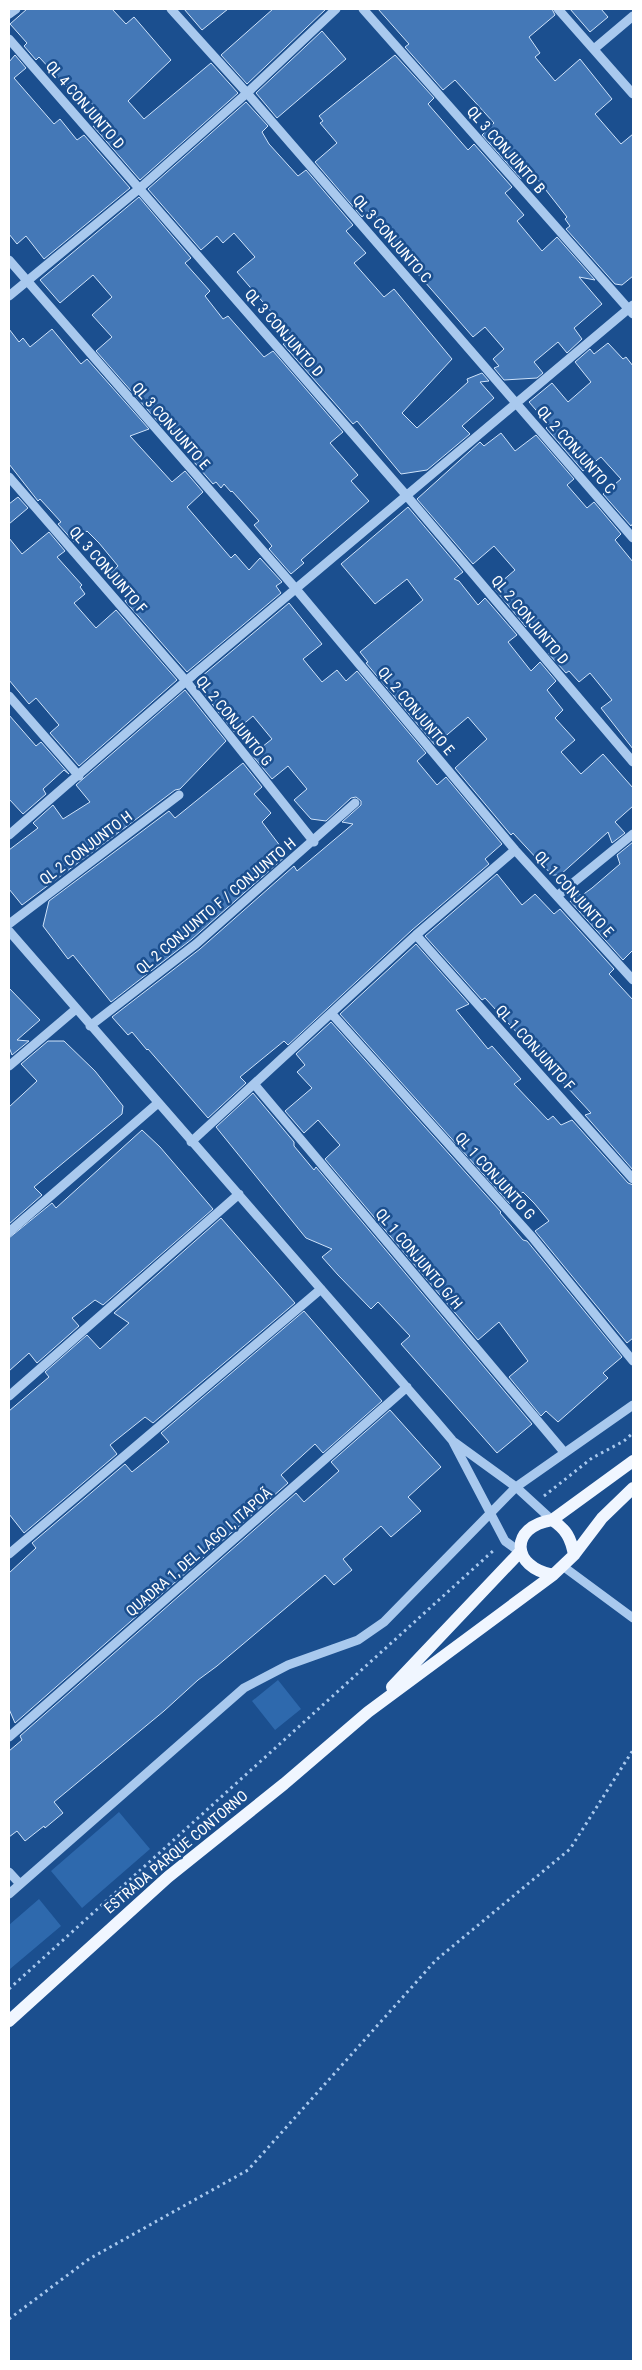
<svg xmlns="http://www.w3.org/2000/svg" width="642" height="2370" viewBox="0 0 642 2370" font-family="'Roboto Condensed',sans-serif">
	<rect width="100%" height="100%" fill="#1b4f8f"/>
	<!-- green -->
	<path fill="#2e69ad" d="M278,1680L301,1709L275,1730L252,1701Z
		M119,1812L150,1849L82,1908L51,1871Z
		M39,1899L61,1926L10,1969L9,1925Z"/>
	<!-- building -->
	<path fill="#4478b7" stroke="#cfe3fa" d="M27,9H112L126,24L134,17L171,60L128,101L144,119L211,63L238,93L140,180L93,126L104,117L84,95L79,100L39,57L36,60L24,46L27,43L10,24Z
		M184,9H228L202,30Z
		M273,9H326L247,84L221,55Z
		M378,9H552L555,15L529,37L540,53L535,57L555,81L580,59L612,99L595,114L621,144L633,134V276L622,285L615,284L566,229L570,226L565,219L567,217L531,171L521,179L482,135L494,123L455,80L443,90L405,47L409,44Z
		M570,9H601L608,17L590,32Z
		M322,31L346,59L277,118L256,93Z
		M15,55L26,68L14,78L54,124L60,119L77,140L84,135L130,188L44,259L26,236L17,244L9,234V62Z
		M395,55L434,98L428,104L468,150L474,144L512,187L505,193L524,215L517,221L542,251L557,237L595,280L579,277L602,304L574,328L582,339L567,353L558,342L534,362L543,373L537,378L504,380L494,368L499,366L493,359L504,349L485,327L473,337L396,249L392,238L394,237L370,210L362,217L315,162L337,143L320,123L323,121L319,116Z
		M246,102L268,126L262,132L269,144L298,176L306,170L353,225L346,231L366,253L354,263L384,297L394,289L452,359L402,413L417,428L468,382L467,379L482,373L489,381L480,382L494,398L462,426L470,434L427,470L401,474L357,421L353,424L283,344L293,337L237,272L255,257L234,233L223,243L217,236L201,250L148,189Z
		M139,197L191,258L185,263L210,291L205,296L223,319L228,316L264,357L273,351L343,432L330,443L358,475L351,481L369,501L301,560L304,563L291,574L269,549L272,546L254,525L259,521L232,491L231,492L224,484L221,488L216,482L213,484L194,462L196,460L163,424L161,425L96,351L112,337L92,315L112,297L93,275L60,303L40,280Z
		M9,329L19,342L23,338L30,347L52,329L81,364L87,359L149,429L130,436L172,482L185,471L203,492L187,507L231,558L235,554L249,570L260,558L282,582L276,586L281,593L187,672L125,601L127,598L108,575L118,566L99,543L87,531L74,542L58,524L61,522L40,499L38,501L9,464Z
		M608,343L623,359L626,357L633,366V523L631,526L603,494L621,479L601,457L583,471L546,428L549,425L529,402L552,383L568,402L591,382L575,362L590,349L594,354Z
		M501,433L515,451L536,435L574,479L567,485L587,508L594,502L621,534L615,540L633,562V749L601,708L612,700L590,673L579,682L569,671L566,673L548,653L553,648L532,622L526,627L494,588L515,570L494,546L473,564L417,499L480,442L484,446Z
		M18,497L28,508L9,524V504Z
		M408,507L463,572L454,579L459,581L478,605L485,598L517,635L508,642L531,671L540,662L556,681L547,690L563,710L555,718L575,740L561,752L581,774L603,754L633,788V806L615,822L625,833L612,843L608,832L560,875H552L513,833L511,835L455,768L487,739L468,717L435,745L366,663L368,662L360,652L423,600L407,579L375,604L341,564Z
		M49,532L65,551L57,557L82,585L80,587L85,594L74,603L96,628L116,610L177,680L79,766L50,733L59,725L36,698L29,704L9,680V538L22,554Z
		M289,603L322,644L303,659L322,682L337,670L346,681L357,671L426,753L417,761L437,785L446,777L502,844L485,859L489,864L412,930L288,1045L284,1041L240,1077L246,1083L208,1118L148,1049L147,1050L132,1032L128,1035L112,1017L200,949L294,866L297,871L353,824L342,822L361,805V801L356,797L351,798L326,821L311,819L294,800L307,789L288,766L272,779L252,755L272,739L253,716L234,732L195,682Z
		M185,690L226,741L180,789L175,790L22,905L9,889V850L38,828L33,823L53,805L63,819L90,802L76,785Z
		M9,715L36,746L41,742L69,774L64,770L43,789L46,794L23,814L9,799Z
		M243,763L262,787L254,794L271,813L262,822L287,855L192,939L111,1002L73,955L68,959L43,926L49,901L169,811L175,818Z
		M633,842V950L623,960L570,901L579,893L581,896L592,888L620,864L617,855Z
		M497,874L522,905L535,894L554,914L560,909L614,969L609,974L633,1000V1170L585,1115L591,1113L485,998L482,1000L425,936Z
		M416,944L469,1004L456,1010L488,1049L492,1046L521,1079L514,1084L548,1120L553,1116L561,1125L572,1120L628,1183L633,1185V1338L627,1343L535,1231L549,1221L534,1203L523,1192L510,1204L340,1014Z
		M9,988L40,1020L17,1040L29,1041L12,1055L9,1047Z
		M331,1022L501,1212L500,1213L523,1240L527,1241L622,1357L603,1373L608,1378L558,1422L546,1411L541,1416L509,1377L528,1361L499,1322L478,1340L325,1159L340,1145L318,1120L304,1133L285,1111L312,1088L297,1072L305,1065L296,1054Z
		M48,1041H64L95,1071L123,1106L122,1114L34,1187L42,1195L9,1224V1107L37,1081L21,1064Z
		M253,1093L294,1142V1146L314,1170L316,1167L532,1424L497,1453L401,1344L410,1336L378,1302L371,1309L338,1275L322,1257L332,1249L306,1238L216,1127Z
		M142,1130L160,1147L213,1209L103,1305L95,1300L72,1318L79,1326L37,1363L29,1353L9,1371V1238L52,1203L56,1208Z
		M221,1218L295,1303L153,1423L145,1417L110,1445L117,1454L24,1533L9,1514V1411L49,1377L45,1372L87,1335L100,1349L129,1323L114,1313Z
		M304,1311L382,1401L323,1453L315,1444L281,1475L288,1483L15,1723L9,1709V1573L36,1548L32,1543L125,1464L132,1472L169,1442L161,1433Z
		M390,1410L441,1467L408,1497L421,1511L391,1537L381,1526L343,1559L352,1570L334,1585L325,1575L217,1666L198,1680L164,1711L54,1802L63,1813L45,1828L44,1826L25,1841L17,1831L9,1837V1751L22,1740L20,1736L296,1493L304,1502L339,1471L331,1462Z"/>
	<g fill="none" stroke-linecap="round" stroke-linejoin="round">
		<!-- path -->
		<path stroke="#a9c9ee" stroke-width="3" stroke-dasharray="2.5 4" stroke-linecap="butt" d="M544,1496L592,1458L624,1441L633,1433
			M9,1989L494,1550
			M9,2319L89,2259L248,2170L436,1960L570,1849L633,1750"/>
		<!-- minor -->
		<path stroke="#a9c9ee" stroke-width="9" d="M171,9L247,93L633,538
			M363,9L633,314
			M558,9L633,94
			M9,14L16,9
			M9,39L406,495L633,762
			M594,49L633,16
			M9,260L296,589L515,850L633,980
			M9,296L140,188L247,93L336,9
			M9,477L186,681L314,842
			M9,696L79,776
			M9,835L186,681L633,305
			M557,896L633,834
			M9,924L179,795
			M9,931L435,1420L452,1440L505,1541L520,1552
			M416,935L633,1179
			M331,1013L532,1237L633,1361
			M90,1026L196,944L355,803
			M9,1066L76,1009
			M254,1084L564,1452
			M191,1142L416,935L515,850
			M9,1232L158,1103
			M9,1396L239,1194
			M454,1442L516,1487L552,1520
			M9,1554L321,1289
			M564,1567L633,1618
			M9,1737L407,1387
			M9,1872L20,1884
			M9,1894L244,1688L288,1665L358,1640L384,1622L516,1487L633,1405"/>
		<!-- major -->
		<path stroke="#f0f6ff" stroke-width="12" d="M552,1520L633,1461
			M574,1555L602,1518L633,1488
			M392,1687L520,1552
			M9,2021L168,1877L284,1784L368,1712L553,1575L574,1555C571,1538 566,1529 552,1520C509,1527 511,1567 553,1575"/>
	</g>
	<g text-anchor="middle" stroke-width="5" stroke-linejoin="round" paint-order="stroke">
		<!-- street labels -->
		<g font-size="15" fill="#fff" stroke="#1b4f8f">
			<text transform="translate(85 105) rotate(49)" y="5">QL 4 CONJUNTO D</text>
			<text transform="translate(506 150) rotate(49)" y="5">QL 3 CONJUNTO B</text>
			<text transform="translate(392 239) rotate(49)" y="5">QL 3 CONJUNTO C</text>
			<text transform="translate(284 333) rotate(49)" y="5">QL 3 CONJUNTO D</text>
			<text transform="translate(171 426) rotate(49)" y="5">QL 3 CONJUNTO E</text>
			<text transform="translate(576 450) rotate(49)" y="5">QL 2 CONJUNTO C</text>
			<text transform="translate(108 570) rotate(49)" y="5">QL 3 CONJUNTO F</text>
			<text transform="translate(530 620) rotate(50)" y="5">QL 2 CONJUNTO D</text>
			<text transform="translate(416 711) rotate(50)" y="5">QL 2 CONJUNTO E</text>
			<text transform="translate(234 721) rotate(51)" y="5">QL 2 CONJUNTO G</text>
			<text transform="translate(86 848) rotate(-37)" y="5">QL 2 CONJUNTO H</text>
			<text transform="translate(574 894) rotate(48)" y="5">QL 1 CONJUNTO E</text>
			<text transform="translate(216 906) rotate(-40)" y="5">QL 2 CONJUNTO F / CONJUNTO H</text>
			<text transform="translate(535 1048) rotate(48)" y="5">QL 1 CONJUNTO F</text>
			<text transform="translate(495 1176) rotate(48)" y="5">QL 1 CONJUNTO G</text>
			<text transform="translate(419 1259) rotate(50)" y="5">QL 1 CONJUNTO G/H</text>
			<text transform="translate(199 1552) rotate(-41)" y="5">QUADRA 1, DEL LAGO I, ITAPOÃ</text>
			<text transform="translate(176 1852) rotate(-40)" y="5">ESTRADA PARQUE CONTORNO</text>
		</g>
	</g>
	<!-- border -->
	<rect width="642" height="2370" fill="none" stroke="#ffffff" stroke-width="20"/>
</svg>
